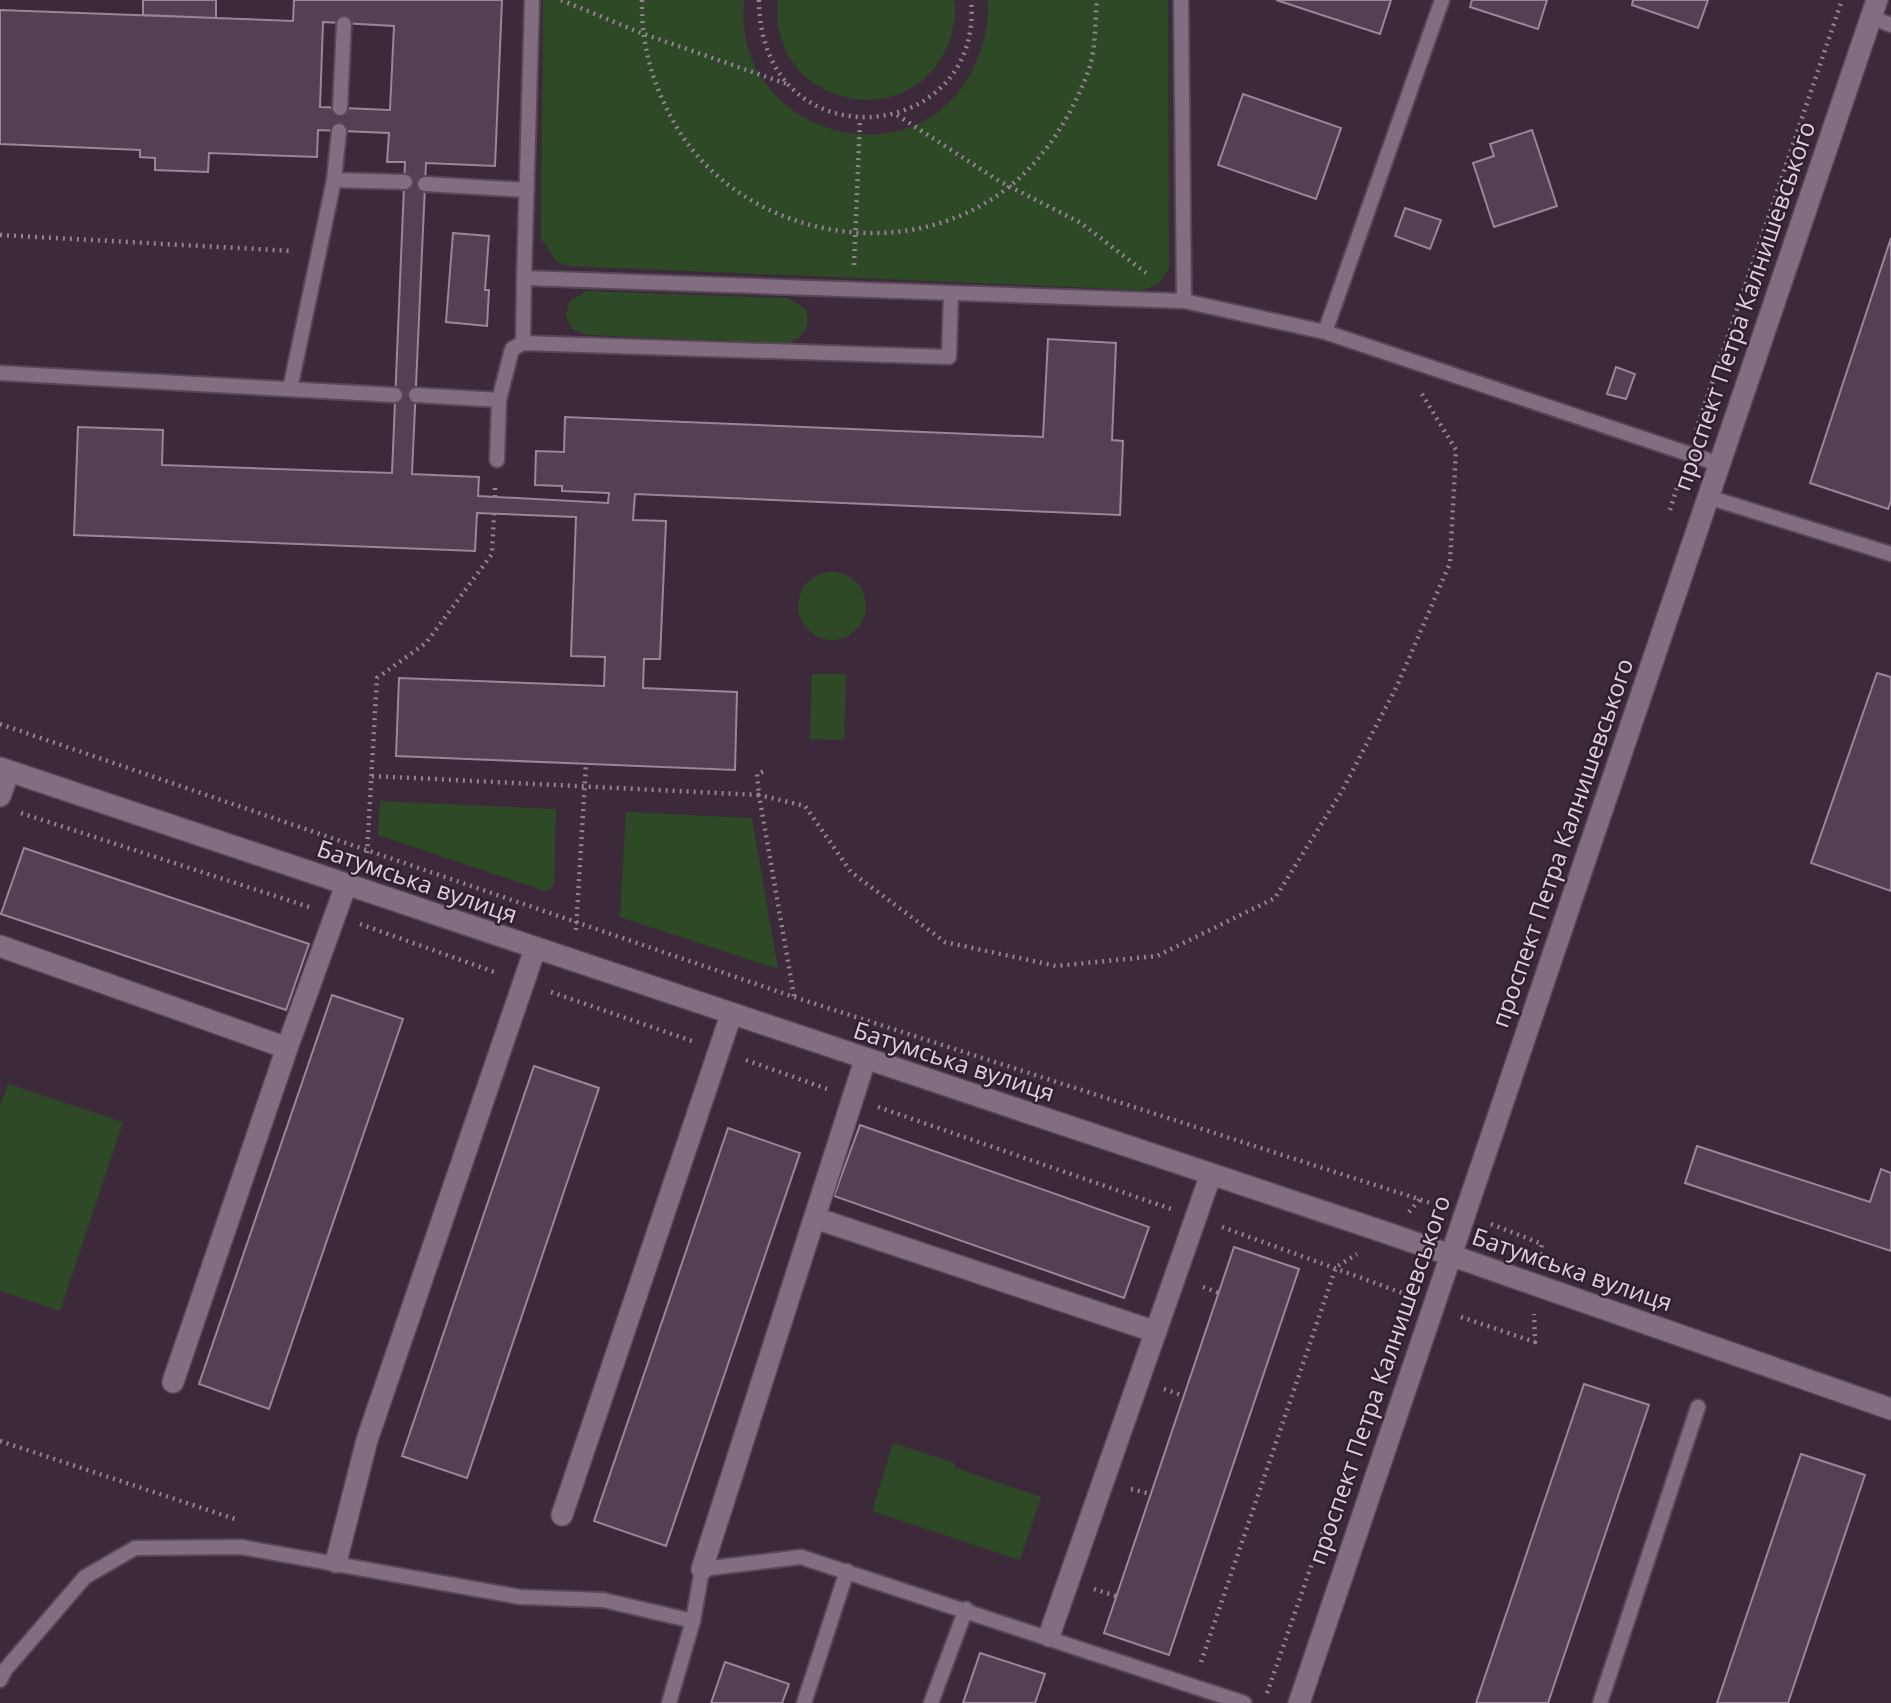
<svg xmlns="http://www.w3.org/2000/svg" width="1891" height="1703" viewBox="0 0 1891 1703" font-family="'Open Sans',sans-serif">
	<rect width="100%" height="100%" fill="#3c2a3b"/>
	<!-- green -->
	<path fill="#2e4925" d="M543,0H744C730,137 923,189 976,62C984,44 991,20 987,0H1168L1169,269L1158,284L1144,290L567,266L556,261L541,238Z
		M778,0H954C957,15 953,33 947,47C904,140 766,101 778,0Z
		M587,291L788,298L806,310C811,327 804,338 787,343L586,335L572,329L566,316L569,302Z
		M798 606a34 34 0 1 1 68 0a34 34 0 1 1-68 0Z
		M812,674H846L844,740L810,739Z
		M380,801L556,809L554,886L545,891L378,835Z
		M626,812L752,818L778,969L620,917Z
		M8,1084L123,1122L60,1311L0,1291V1106Z
		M893,1443L955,1463V1468L1041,1497L1020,1560L872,1511Z"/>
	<!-- building -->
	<path fill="#534052" stroke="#9a8599" stroke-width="2" fill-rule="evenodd" d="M143,0H216V18L143,15Z
		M294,0H502L495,166L426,163L412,474L479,477L478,496L608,503L609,493L562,491V486L535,485L536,451L564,452L565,417L1043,437L1048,339L1116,343L1112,440L1123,441L1120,515L635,494L633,520L666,521L660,659H644L643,688L737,692L735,770L396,756L399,678L604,686L605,657L571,656L576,517L477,513L475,551L74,535L78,427L163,430L162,465L392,473L405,162H387L389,133L318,130L317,157L209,153L208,172L155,170V158L140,157V150L0,144V10L293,21ZM323,22L394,26L390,110L320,107Z
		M1276,0H1391L1380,34Z
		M1472,0H1547L1538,29L1470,7Z
		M1633,0H1708L1698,28L1632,5Z
		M1243,94L1341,128L1316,199L1218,165Z
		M1532,130L1557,206L1494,227L1473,163L1494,156L1490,144Z
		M1405,208L1441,220L1430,249L1395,236Z
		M453,233L489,236L485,290H489L487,326L446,322Z
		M1891,238V501L1888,509L1810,483Z
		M1616,367L1635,374L1626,399L1607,394Z
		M1877,673L1891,677V891L1811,863Z
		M24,848L309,944L286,1010L1,914Z
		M332,995L403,1019L269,1409L199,1384Z
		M534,1066L599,1088L467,1478L402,1456Z
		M860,1125L1149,1227L1124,1298L834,1196Z
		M728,1128L800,1153L666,1546L594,1521Z
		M1697,1146L1870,1202L1881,1169L1891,1173V1251L1685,1183Z
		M1234,1247L1299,1269L1169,1655L1104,1633Z
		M1584,1384L1649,1405L1548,1703H1476Z
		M1801,1454L1865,1475L1788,1703H1717Z
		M980,1653L1045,1674L1035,1703H963Z
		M725,1662L789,1684L782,1703H711Z"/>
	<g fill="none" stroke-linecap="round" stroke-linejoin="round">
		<!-- service casing -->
		<g stroke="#564756" stroke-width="18">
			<path id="service" d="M532,0L524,278L1184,301L1325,332L1719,464
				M1181,0L1184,301
				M1871,17L1891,25
				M340,108L344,24
				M339,131L334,180L405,182
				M425,184L527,190
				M1325,332L1442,0
				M523,343L949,357L951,293
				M0,373L395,395
				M290,389L334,180
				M416,395L499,400
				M497,460L499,400L512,349L523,343L524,278
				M1708,497L1891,554
				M0,1680L5,1670L85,1577L135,1548L241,1547L520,1597L603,1600L693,1621
				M669,1703L693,1621L702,1569L801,1557L1244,1703
				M804,1703L847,1571
				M931,1703L966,1609
				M1600,1703L1698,1407"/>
		</g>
		<!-- minor casing -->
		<g stroke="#564756" stroke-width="24">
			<path id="minor" d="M0,768L1390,1234L1891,1409
				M0,796L9,771
				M0,946L287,1048
				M815,1218L1156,1332
				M173,1382L287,1048L346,885
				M562,1515L731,1015
				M336,1562L367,1440L535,949
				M702,1569L865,1060
				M1049,1636L1211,1174"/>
		</g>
		<!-- tertiary casing -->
		<g stroke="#564756" stroke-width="24">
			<path id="tertiary" d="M1299,1703L1877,0"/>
		</g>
		<!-- path -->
		<path stroke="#928391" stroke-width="4.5" stroke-dasharray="2 5" stroke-linecap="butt" d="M561,0L641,33L787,84
			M642,0C641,46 653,86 676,126C742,238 907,269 1010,186C1047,156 1073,113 1089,69C1096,48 1095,21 1097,0
			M759,0C760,167 985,145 971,0
			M897,115L999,181L1081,223L1146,273
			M0,235L293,251
			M854,265L860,119
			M1696,430L1842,0
			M495,497V484
			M1670,510L1680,478
			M0,724L794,997L1437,1205
			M372,776L759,795L757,774L767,770
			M21,813L309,907
			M367,853L377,678L426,643L492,554L494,513
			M360,924L497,973
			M576,930L586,764
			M551,992L692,1041
			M794,996L759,795L805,806L851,872L945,942L1056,966L1157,956L1275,898L1342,791L1397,686L1450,563L1456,450L1420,391
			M746,1060L827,1089
			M878,1107L1171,1209
			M1409,1212L1420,1199
			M1491,1224L1542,1244L1539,1257
			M1222,1227L1408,1295
			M1203,1287L1219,1293
			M1461,1317L1535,1342L1534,1314
			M1164,1389L1184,1396
			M0,1441L235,1519
			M1131,1489L1151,1494
			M1094,1589L1116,1596
			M1201,1662L1336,1267L1357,1254
			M1267,1693L1324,1529"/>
		<!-- service -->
		<use href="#service" stroke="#826d81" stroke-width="14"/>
		<!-- minor -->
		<use href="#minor" stroke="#826d81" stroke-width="21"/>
		<!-- tertiary -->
		<use href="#tertiary" stroke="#826d81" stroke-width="21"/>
	</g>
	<g text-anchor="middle" stroke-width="5" stroke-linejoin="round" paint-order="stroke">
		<!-- street labels -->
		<g font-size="24" fill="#dcd0db" stroke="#312031">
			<text transform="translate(1745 306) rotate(-71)" y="8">проспект Петра Калнишевського</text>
			<text transform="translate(1563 843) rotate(-71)" y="8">проспект Петра Калнишевського</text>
			<text transform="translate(417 882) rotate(19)" y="8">Батумська вулиця</text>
			<text transform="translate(954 1062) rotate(18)" y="8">Батумська вулиця</text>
			<text transform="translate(1572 1270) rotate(19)" y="8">Батумська вулиця</text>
			<text transform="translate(1380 1380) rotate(-71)" y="8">проспект Петра Калнишевського</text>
		</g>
	</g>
</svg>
